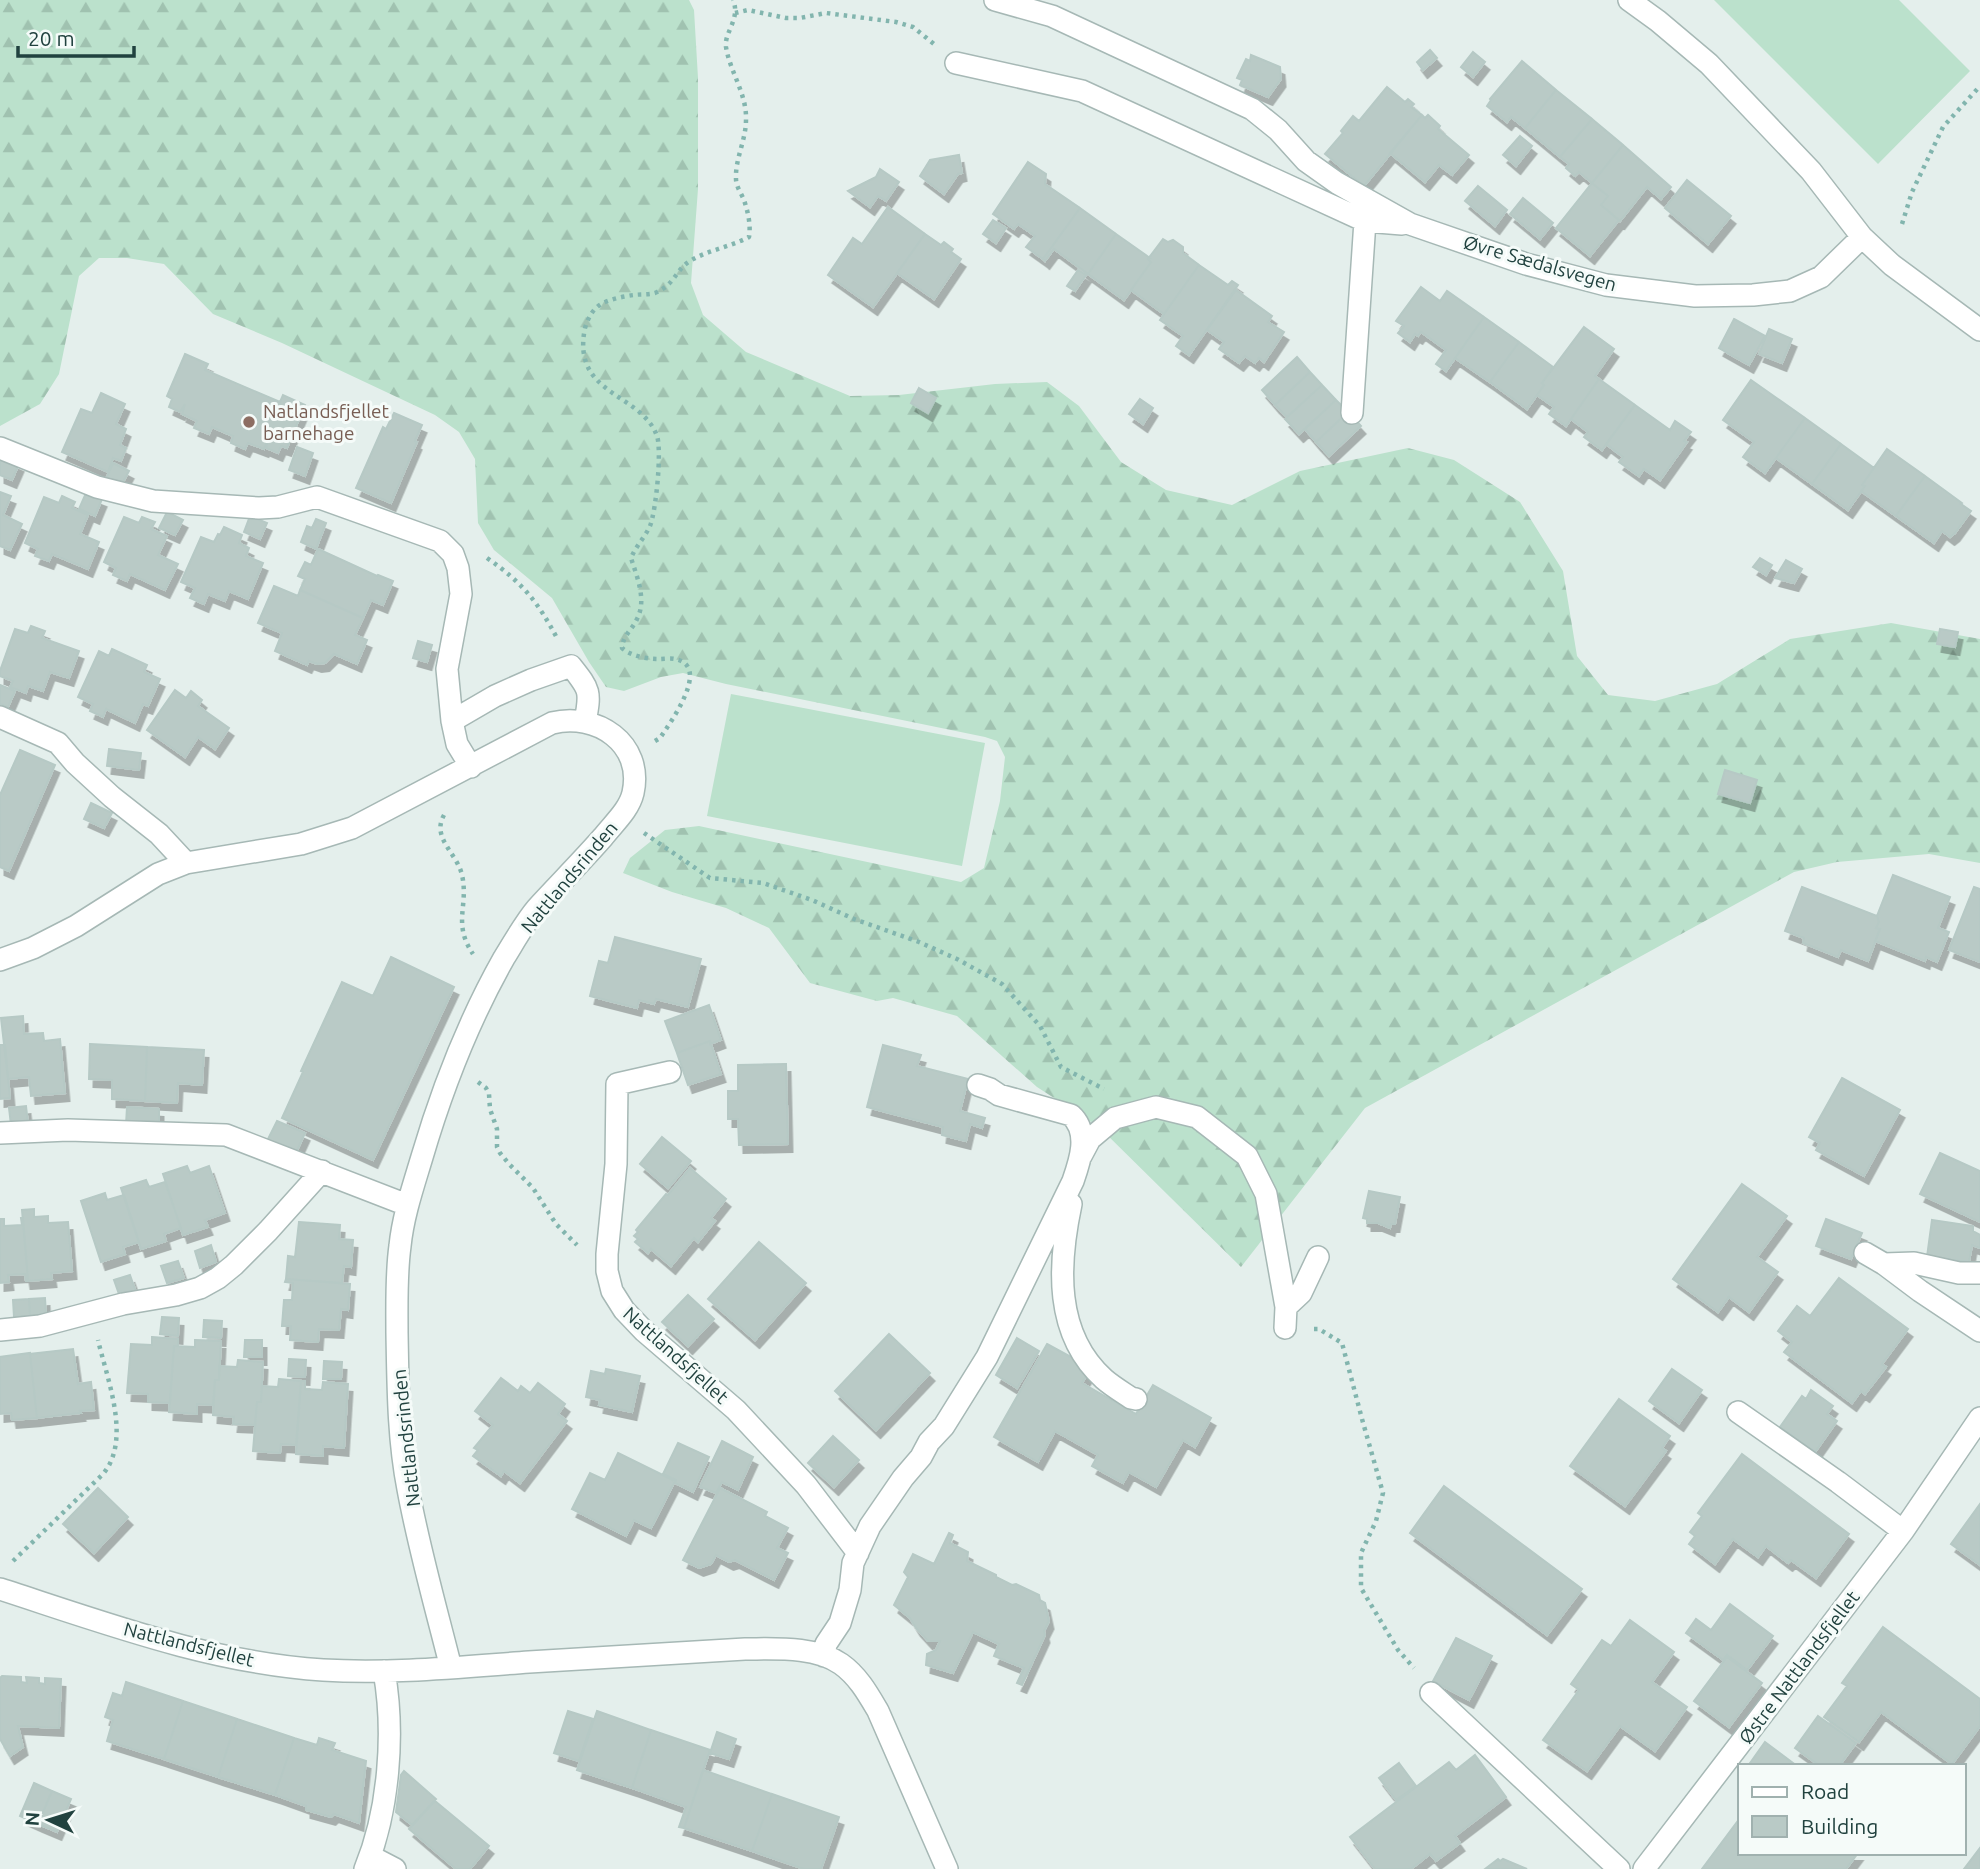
<svg xmlns="http://www.w3.org/2000/svg" width="1980" height="1869" viewBox="0 0 1980 1869" font-family="Ubuntu,sans-serif">
	<defs>
		<pattern id="forest-firs" width="22" height="20" patternUnits="userSpaceOnUse" patternTransform="scale(1.75)"><rect width="22" height="20" fill="#bbe1cc"/><path d="M5 1l3.5 6h-7zM16 11l3.5 6h-7z" fill="#a0c2b0"/></pattern>
		<filter id="shadow"><feDropShadow dx="4.5" dy="8" stdDeviation="0" flood-color="#0004"/></filter>
	</defs>
	<rect width="100%" height="100%" fill="#e4efec"/>
	<!-- forest -->
	<path fill="url(#forest-firs)" d="M0,0H689L694,10L698,78V189L691,283L703,315L746,352L850,396L899,395L995,384L1047,382L1079,406L1121,462L1166,490L1232,505L1300,471L1408,448L1454,460L1520,502L1563,571L1577,656L1608,695L1655,701L1717,684L1790,639L1891,623L1980,639V863L1929,854L1837,862L1794,872L1365,1108L1241,1267L1099,1127L1037,1087L957,1016L893,998L877,1001L810,983L769,928L726,908L672,892L623,873L630,858L665,830L699,826L961,882L984,868L1000,801L1005,757L997,741L985,737L726,684L683,673L661,677L624,691L606,687L589,662L552,598L494,550L478,523L475,459L459,432L435,415L282,343L213,314L164,264L127,258H99L79,276L59,374L40,404L0,426Z"/>
	<!-- pitch -->
	<path fill="#bbe1cc" d="M1714,0H1899L1970,71L1878,164Z
		M731,694L985,743L962,866L707,816Z"/>
	<!-- building -->
	<path fill="#b9cac6" stroke="#b6c9c5" stroke-width="2" filter="url(#shadow)" d="M1430,50L1437,58L1423,70L1417,62Z
		M1473,52L1485,62L1473,77L1461,67Z
		M1251,55L1280,67L1281,79L1268,97L1240,85L1242,80L1237,78L1246,59L1250,61Z
		M1522,61L1556,90L1525,128L1511,117L1507,122L1487,106L1491,100L1490,99Z
		M1387,87L1405,102L1408,99L1414,104L1411,107L1422,115L1364,186L1325,154L1343,133L1341,131L1353,116L1359,121Z
		M1556,90L1592,119L1560,157L1525,128Z
		M1422,115L1425,118L1428,115L1440,126L1438,129L1469,155L1452,175L1439,165L1425,182L1390,153Z
		M1592,119L1623,145L1592,183L1579,172L1575,176L1566,168L1569,164L1560,157Z
		M1520,136L1532,146L1516,166L1503,155Z
		M1623,145L1671,187L1661,199L1647,187L1620,221L1601,205L1608,196L1592,183Z
		M959,155L962,173L958,174L944,194L920,176L930,160Z
		M1028,162L1046,174L1045,184L1080,208L1043,259L1026,247L1035,236L1018,224L1014,229L993,214Z
		M880,169L899,182L886,201L878,196L870,207L848,191L876,177Z
		M1687,180L1731,216L1708,244L1665,208Z
		M1592,183L1608,196L1601,205L1619,220L1590,256L1556,228Z
		M1478,186L1507,210L1495,226L1465,201Z
		M1523,198L1553,223L1540,239L1510,214Z
		M888,207L925,234L873,307L828,275L853,238L862,244Z
		M1080,208L1116,234L1088,274L1054,249L1045,261L1043,259Z
		M993,220L1006,228L996,243L983,234Z
		M925,234L941,245L944,242L953,249L951,252L961,259L934,299L897,273Z
		M1116,234L1150,258L1148,259L1151,262L1124,300L1088,274Z
		M1163,239L1168,242L1173,240L1183,247V253L1199,265L1164,314L1131,290L1151,262L1148,259Z
		M1199,265L1228,285L1232,281L1238,285L1189,355L1176,346L1183,336L1160,320Z
		M1078,270L1086,275L1075,291L1067,286Z
		M1421,287L1440,301L1447,291L1484,317L1446,371L1436,364L1446,350L1421,332L1418,336L1415,334L1410,342L1398,333L1404,326L1396,321Z
		M1236,290L1272,316L1268,322L1284,332L1264,362L1259,358L1255,363L1245,356L1239,363L1219,349L1224,342L1207,330Z
		M1484,317L1519,342L1490,382L1455,358Z
		M1734,319L1765,336L1749,365L1719,348Z
		M1584,327L1614,349L1595,376L1599,379L1566,426L1549,414L1554,407L1537,395L1544,385L1542,383Z
		M1769,329L1792,339L1782,363L1759,354Z
		M1519,342L1553,367L1542,383L1544,385L1527,409L1490,382Z
		M185,354L208,364L205,370L280,402L283,395L305,405L287,448L281,446L278,453L266,448L268,440L264,449L248,443L245,449L231,443L233,436L212,427L209,434L194,428L197,421L182,414L185,404L180,412L169,407L172,399L167,396Z
		M1297,357L1310,372L1275,405L1262,390Z
		M1310,372L1322,385L1287,417L1275,405Z
		M1599,379L1635,405L1602,450L1584,437L1588,432L1571,419Z
		M1751,380L1805,418L1765,473L1743,457L1754,442L1723,420Z
		M1322,385L1336,400L1299,434L1285,419Z
		M919,388L936,398L928,413L911,403Z
		M101,393L125,404L116,424L126,429L120,445L126,448L121,461L113,458L108,472L62,452L81,409L92,413Z
		M1140,399L1153,408L1143,424L1129,414Z
		M1336,400L1348,412L1316,442L1305,429Z
		M1635,405L1670,430L1675,421L1691,432L1684,441L1687,442L1660,480L1644,469L1639,476L1619,462L1623,457L1606,444Z
		M1348,412L1361,426L1329,456L1316,442Z
		M394,413L422,425L415,441L417,442L391,503L356,488L383,427L386,429Z
		M1805,418L1841,444L1812,484L1776,458Z
		M1841,444L1874,468L1862,485L1865,486L1848,510L1812,484Z
		M297,447L313,453L305,476L289,470Z
		M1887,449L1925,476L1896,516L1861,491L1865,486L1862,485Z
		M0,456L19,464L12,480L0,475Z
		M113,463L129,471L121,486L106,479Z
		M1925,476L1962,503L1961,504L1971,511L1955,533L1950,537L1942,531L1934,543L1896,516Z
		M0,492L11,496L3,515L22,524L10,550L0,546Z
		M86,493L102,499L95,516L79,509Z
		M62,496L75,502L72,508L88,515L80,534L99,542L88,569L52,554L49,561L35,556L38,549L25,543L44,497L59,503Z
		M167,512L183,520L175,535L159,528Z
		M250,516L267,523L260,539L244,532Z
		M124,517L139,523L142,517L155,522L151,529L167,536L158,555L178,564L165,590L130,574L127,581L113,575L116,568L104,562Z
		M316,519L326,523L316,549L301,542L307,526L312,528Z
		M224,527L242,535L239,543L249,548L246,556L263,563L248,599L229,591L225,601L208,594L204,604L190,598L195,588L181,582L201,537L214,542L218,534L220,535Z
		M318,549L377,576L378,575L393,581L383,605L371,600L363,618L300,590L305,579L298,576L305,562L311,565Z
		M1760,558L1772,565L1766,575L1753,567Z
		M1786,560L1802,569L1794,583L1775,578Z
		M274,586L298,596L300,590L363,618L355,635L367,640L357,664L334,654L325,663L317,664L309,661L307,665L275,651L282,633L258,623Z
		M31,626L45,631L42,638L79,651L69,678L50,672L43,691L28,686L26,693L10,687L13,681L0,676V671L15,629L28,633Z
		M1940,629L1958,632L1955,647L1937,644Z
		M418,641L432,645L427,662L413,658Z
		M112,649L147,665L144,672L160,679L148,706L143,704L135,723L106,709L103,717L90,711L93,704L78,697L99,651L109,656Z
		M0,685L15,691L8,707L0,704Z
		M175,690L186,698L191,691L202,700L198,706L229,728L215,749L198,737L185,757L147,730Z
		M109,749L141,753L139,770L107,766Z
		M20,750L55,765L9,871L0,867V795Z
		M1725,770L1757,780L1750,803L1718,794Z
		M91,803L112,813L104,828L84,819Z
		M1893,875L1950,897L1938,928L1949,932L1937,962L1926,957L1925,961L1875,941L1880,929L1876,928L1879,922L1877,916Z
		M1802,887L1877,916L1879,922L1876,928L1880,929L1868,961L1841,950L1838,957L1803,943L1804,938L1785,931Z
		M1974,887L1980,889V962L1949,950Z
		M615,937L701,959L688,1007L656,999L654,1004L639,1000L637,1008L590,996L599,961L608,963Z
		M391,957L454,987L373,1160L282,1118L303,1072L301,1071L342,982L373,996Z
		M709,1005L721,1040L710,1044V1041L677,1053L665,1021Z
		M23,1016L24,1034L43,1033L44,1041L60,1039L65,1093L31,1096L29,1077L8,1079L1,1018Z
		M710,1041L721,1074L688,1085L677,1053Z
		M90,1044L147,1047L145,1101L112,1099V1080L89,1079Z
		M0,1045H5L10,1098L0,1099Z
		M883,1045L921,1055L917,1066L968,1079L960,1111L985,1118L982,1128L970,1124L966,1141L942,1135L943,1127L867,1107Z
		M147,1047L204,1050L202,1085L178,1083L177,1103L145,1101Z
		M786,1064L788,1144L739,1145L738,1119H728V1091H738V1065Z
		M1842,1078L1900,1110L1864,1176L1816,1150L1820,1143L1809,1137Z
		M26,1106L28,1124L11,1125L9,1108Z
		M127,1107L159,1109V1126L126,1125Z
		M277,1121L305,1133L295,1155L267,1141Z
		M662,1137L691,1161L668,1188L640,1164Z
		M1940,1153L1980,1171V1222L1920,1194Z
		M187,1166L190,1173L209,1166L225,1213L205,1220L208,1227L183,1235L163,1174Z
		M690,1168L726,1199L711,1218L715,1221L698,1242L694,1238L671,1266L651,1249L648,1253L635,1242L638,1239L634,1236L638,1232L636,1230L666,1194L668,1195Z
		M146,1180L149,1187L165,1182L181,1228L164,1234L166,1241L141,1249L121,1188Z
		M1742,1184L1787,1216L1757,1257L1778,1272L1749,1312L1729,1297L1718,1312L1673,1279Z
		M1369,1191L1400,1197L1395,1224H1391L1390,1228L1378,1223H1367V1219L1363,1218Z
		M105,1193L107,1200L124,1195L139,1242L123,1247L125,1254L101,1262L81,1201Z
		M34,1209V1217L48,1216V1223L68,1222L72,1271L51,1273L52,1279L28,1281L22,1210Z
		M21,1218H23L28,1281H26L25,1274L8,1275L9,1282L0,1283V1219H4V1226L22,1225Z
		M1826,1219L1862,1233L1851,1259L1816,1246Z
		M1932,1220L1973,1226V1231L1980,1235V1248L1972,1245L1969,1262L1927,1257Z
		M299,1222L340,1225L339,1239L353,1240L351,1267L344,1266L342,1283L286,1279L288,1256L295,1257Z
		M759,1242L806,1283L755,1340L708,1299Z
		M211,1245L216,1262L200,1268L195,1251Z
		M178,1261L184,1278L167,1283L161,1266Z
		M130,1275L136,1292L120,1297L114,1280Z
		M1839,1278L1908,1329L1882,1364L1886,1367L1865,1394L1861,1391L1852,1403L1784,1352L1792,1342L1778,1331L1797,1306L1810,1316Z
		M286,1279L350,1284L348,1310L341,1309L339,1330L319,1329L318,1342L290,1340L291,1326H282L284,1300H292L293,1283L285,1282Z
		M688,1295L714,1319L688,1346L662,1322Z
		M45,1298L46,1315L30,1316L29,1299Z
		M29,1299L30,1316L14,1317L13,1300Z
		M162,1317L179,1318L178,1336L160,1334Z
		M204,1320L222,1321L221,1338L203,1337Z
		M889,1334L930,1373L876,1430L835,1391Z
		M152,1337L178,1339V1346H174L170,1403L148,1402V1394L127,1393L131,1344L152,1345Z
		M1017,1338L1039,1351L1017,1388L996,1375Z
		M195,1340L221,1341L219,1380H215L213,1405L197,1404V1414L169,1412L174,1346L195,1347Z
		M245,1340H262V1357H244Z
		M1047,1344L1091,1368L1082,1383L1136,1414L1153,1385L1211,1418L1195,1447L1183,1440L1156,1487L1129,1472L1123,1483L1092,1466L1098,1455L1055,1431L1038,1462L994,1437Z
		M73,1349L78,1384L91,1382L94,1410L80,1411L81,1413L37,1418L30,1354Z
		M30,1353L37,1418L12,1420L11,1413L0,1414V1357Z
		M289,1359L306,1360L305,1377L288,1376Z
		M238,1360L263,1362L261,1402H257L255,1425L233,1424L234,1417L213,1415L215,1380H219V1366L237,1367Z
		M324,1361L342,1362L341,1379H323Z
		M606,1369L640,1376L632,1412L599,1405L600,1400L586,1397L591,1371L605,1374Z
		M1672,1369L1702,1390L1679,1423L1649,1401Z
		M501,1378L518,1391L521,1386L530,1393L538,1383L565,1404L558,1414L567,1421L520,1483L504,1471L501,1476L473,1456L478,1450L474,1448L493,1425L475,1411Z
		M279,1379L301,1381L296,1445L281,1444L280,1453L253,1451L257,1402H261L262,1386L278,1387Z
		M301,1381H305V1389L322,1390L323,1382L348,1384L344,1448L323,1446V1456L296,1454Z
		M1811,1390L1833,1406L1827,1414L1837,1421L1815,1452L1780,1427L1802,1396L1806,1399Z
		M1619,1399L1670,1436L1662,1448L1666,1451L1625,1506L1570,1466Z
		M833,1436L859,1460L834,1487L808,1463Z
		M722,1441L753,1457L738,1490L722,1482L716,1493L700,1487Z
		M678,1443L709,1457L693,1492L675,1483L676,1480L663,1474Z
		M618,1453L675,1481L651,1528L634,1520L626,1536L572,1509L590,1473L605,1480Z
		M1742,1454L1849,1534L1816,1578L1791,1560L1788,1563L1766,1546L1758,1557L1733,1539L1715,1564L1689,1544L1695,1536L1690,1532L1702,1516L1698,1513Z
		M1444,1486L1582,1589L1547,1635L1410,1533Z
		M98,1488L128,1517L94,1553L63,1524Z
		M720,1488L767,1512L765,1516L788,1528L777,1548L788,1553L774,1580L735,1560L729,1562L716,1555L711,1564L699,1568L683,1560Z
		M1980,1504V1565L1951,1544Z
		M949,1533L953,1535L950,1543L968,1552L967,1561L996,1575V1577L1012,1585L1016,1584L1039,1595L1040,1600L1045,1603L1049,1621L1044,1631L1045,1635L1022,1685L1017,1683L1024,1668L994,1656L999,1644L973,1632L953,1673L926,1665L927,1654L936,1650L940,1641H928L916,1628L910,1618L894,1605L908,1577L904,1572L913,1554L934,1564Z
		M1730,1604L1773,1636L1747,1670L1727,1655L1723,1660L1686,1633L1696,1619L1711,1630Z
		M1630,1620L1674,1652L1652,1682L1687,1707L1655,1751L1620,1726L1587,1771L1543,1740L1579,1690L1571,1684L1602,1640L1611,1646Z
		M1883,1627L1980,1699V1726L1952,1764L1881,1712L1859,1742L1824,1717L1847,1686L1842,1683Z
		M1456,1638L1492,1656L1469,1700L1433,1681Z
		M1727,1657L1762,1683L1729,1727L1694,1701Z
		M2,1676L21,1677V1682L27,1683L26,1677L39,1678V1683L45,1684V1678L61,1679L59,1728L18,1726L23,1747L10,1756L0,1739V1678Z
		M126,1682L183,1701L164,1759L107,1741L113,1720L105,1717L113,1693L122,1696Z
		M183,1701L237,1719L218,1777L164,1759Z
		M568,1711L593,1719L579,1761L554,1753Z
		M597,1711L651,1730L632,1788L577,1770Z
		M1818,1716L1856,1743L1839,1766H1820L1795,1748Z
		M237,1719L294,1738L275,1795L218,1777Z
		M651,1730L710,1750L684,1828L679,1827L686,1807L632,1788Z
		M717,1732L736,1739L729,1759L710,1753Z
		M294,1738L317,1745L319,1738L335,1743L332,1750L366,1761L359,1823L334,1814L331,1817L306,1810V1806L275,1795Z
		M1765,1742L1797,1766H1748Z
		M1475,1755L1506,1797L1455,1836L1460,1843L1436,1861L1430,1854L1411,1869H1375L1350,1837L1449,1762L1456,1770Z
		M1399,1763L1416,1786L1396,1800L1379,1778Z
		M703,1770L772,1794L752,1851L684,1828Z
		M404,1771L436,1799L412,1825L396,1812L401,1775Z
		M34,1783L52,1791L38,1824L20,1816Z
		M52,1791L71,1799L57,1832L38,1824Z
		M772,1794L839,1817L821,1869H804L752,1851Z
		M435,1801L489,1846L470,1869H456L409,1829Z
		M1740,1818V1853H1858L1846,1869H1702Z
		M1980,1848V1869H1964Z
		M1498,1859L1500,1861L1503,1859L1527,1869H1485Z"/>
	<g fill="none" stroke-linecap="round" stroke-linejoin="round">
		<!-- minor casing -->
		<g stroke="#a6b8b5" stroke-width="24">
			<path id="minor" d="M995,0L1052,16L1252,109L1278,130L1306,161L1337,183L1410,224L1526,264L1606,285L1695,296L1753,295L1790,291L1821,277L1862,237
				M1629,0L1658,21L1709,64L1811,171L1862,237L1892,265L1980,330
				M956,63L1082,91L1365,221L1402,224
				M1352,413L1365,221
				M0,448L97,487L153,501L259,508L278,507L317,497L440,541L453,554L458,568L461,594L447,669L452,721L457,744L471,767
				M0,717L58,743L75,763L112,797L159,834L186,863
				M452,721L495,696L531,680L571,666C590,690 591,691 585,722
				M0,960L33,948L76,926L158,874L186,863L301,844L352,828L552,723C596,712 644,743 633,793C629,810 614,823 603,837C582,861 559,884 537,908C525,922 514,942 504,958C469,1020 442,1089 422,1157C413,1187 403,1216 400,1246C396,1275 397,1304 397,1333C398,1385 398,1438 408,1489C419,1549 436,1608 451,1668
				M670,1072L617,1084L616,1164L607,1254V1271L612,1291L624,1310L644,1331L736,1410L806,1485L858,1553
				M0,1133L68,1130L226,1135L407,1205
				M1081,1156L1090,1139L1115,1118L1156,1107L1197,1117L1247,1156L1266,1194L1286,1307L1285,1328
				M1071,1204C1058,1265 1054,1334 1104,1379C1112,1386 1122,1392 1131,1398L1136,1399
				M1865,1253L1884,1264
				M1980,1273H1959L1914,1263L1884,1264L1920,1291L1980,1331
				M1286,1307L1301,1293L1318,1257
				M0,1330L40,1326L123,1304L176,1295L200,1288L218,1278L234,1265L268,1231L322,1171
				M1738,1412L1838,1482L1903,1531
				M0,1589C105,1623 212,1663 323,1670C391,1674 460,1667 529,1662C601,1657 673,1653 745,1649C775,1649 815,1646 841,1664C858,1676 868,1694 878,1711L947,1869
				M824,1656L826,1644L840,1623L850,1590L853,1563L870,1526L903,1478L921,1457L929,1442L944,1426L987,1357L1073,1181C1080,1161 1090,1132 1071,1115L999,1095L990,1089L978,1085
				M1431,1693L1619,1869
				M370,1856L395,1869
				M365,1869C389,1811 395,1733 384,1671
				M1644,1869L1903,1531L1980,1418"/>
		</g>
		<!-- path -->
		<path stroke="#82b5ae" stroke-width="4.5" stroke-dasharray="3.5 5" stroke-linecap="butt" d="M735,13L748,10L786,18H800L826,13L896,22L913,27L934,44
			M1902,224L1912,192L1943,127L1980,86
			M487,558C523,583 538,602 558,640
			M655,741L660,738C670,723 712,666 675,659C670,658 663,659 658,659C646,659 631,656 622,648C623,635 632,630 637,619C647,600 637,577 631,558C636,546 645,537 650,526C656,511 662,451 657,436C641,392 571,396 585,328C588,318 593,308 603,303C611,299 625,296 634,295C641,294 648,295 655,293C676,284 675,270 690,261C708,250 730,247 749,237C751,225 748,212 744,200C741,193 736,186 736,179C735,159 746,140 746,120C747,94 730,72 726,47C724,32 741,19 733,0
			M444,815C431,838 457,853 462,875C469,906 452,923 473,954
			M644,833L710,878L763,883L812,900L854,919L919,942L957,959L1002,984L1040,1026L1061,1067L1104,1089
			M478,1082L486,1088L489,1094L490,1109L497,1129V1147L500,1153L509,1164L533,1188L556,1224L577,1245
			M1314,1329H1319L1342,1343L1362,1419L1383,1493L1376,1521L1361,1553V1588L1398,1650L1414,1668
			M13,1561L103,1474C132,1440 107,1379 98,1340"/>
		<!-- minor -->
		<use href="#minor" stroke="#fff" stroke-width="21"/>
	</g>
	<!-- markers -->
	<circle fill="#8d6e63" stroke="#f5fbf9" stroke-width="2.5" cx="249" cy="422" r="7"/>
	<g text-anchor="middle" stroke-width="6" stroke-linejoin="round" paint-order="stroke">
		<!-- street labels -->
		<g font-size="19" fill="#21423f" stroke="#f5fbf9">
			<text transform="translate(1540 263) rotate(16)" y="7">Øvre Sædalsvegen</text>
			<text transform="translate(569 877) rotate(-50)" y="7">Nattlandsrinden</text>
			<text transform="translate(676 1355) rotate(42)" y="7">Nattlandsfjellet</text>
			<text transform="translate(406 1438) rotate(-96)" y="7">Nattlandsrinden</text>
			<text transform="translate(189 1644) rotate(14)" y="7">Nattlandsfjellet</text>
			<text transform="translate(1799 1667) rotate(-53)" y="7">Østre Nattlandsfjellet</text>
		</g>
		<!-- education labels -->
		<g font-size="19" fill="#785e54" stroke="#f5fbf9" text-anchor="start">
			<text x="263" y="418">Natlandsfjellet<tspan x="263" dy="22">barnehage</tspan></text>
		</g>
	</g>
	<!-- legend -->
	<rect x="1738" y="1764" width="228" height="91" fill="#f5fbf9" stroke="#a0b1af" stroke-width="2"/>
	<rect x="1752" y="1787" width="35" height="10" fill="#ffffff" stroke="#a0b1af" stroke-width="2"/>
	<text x="1801" y="1799" font-size="21" fill="#21423f">Road</text>
	<rect x="1752" y="1816" width="35" height="21" fill="#b9cac6" stroke="#a0b1af" stroke-width="2"/>
	<text x="1801" y="1834" font-size="21" fill="#21423f">Building</text>
	<!-- north arrow -->
	<g transform="translate(49 1820) rotate(274)" stroke="#f5fbf9" stroke-width="5" paint-order="stroke">
	<path d="M0-5L12 26L0 18L-12 26Z" fill="#21423f"/>
	<text y="-10" font-size="19" font-weight="bold" text-anchor="middle" fill="#21423f">N</text>
	</g>
	<!-- scale -->
	<path d="M18 46v10h116v-10" fill="none" stroke="#21423f" stroke-width="3.5"/>
	<text x="28" y="46" font-size="21" fill="#21423f" stroke="#f5fbf9" stroke-width="5" paint-order="stroke">20 m</text>
</svg>
